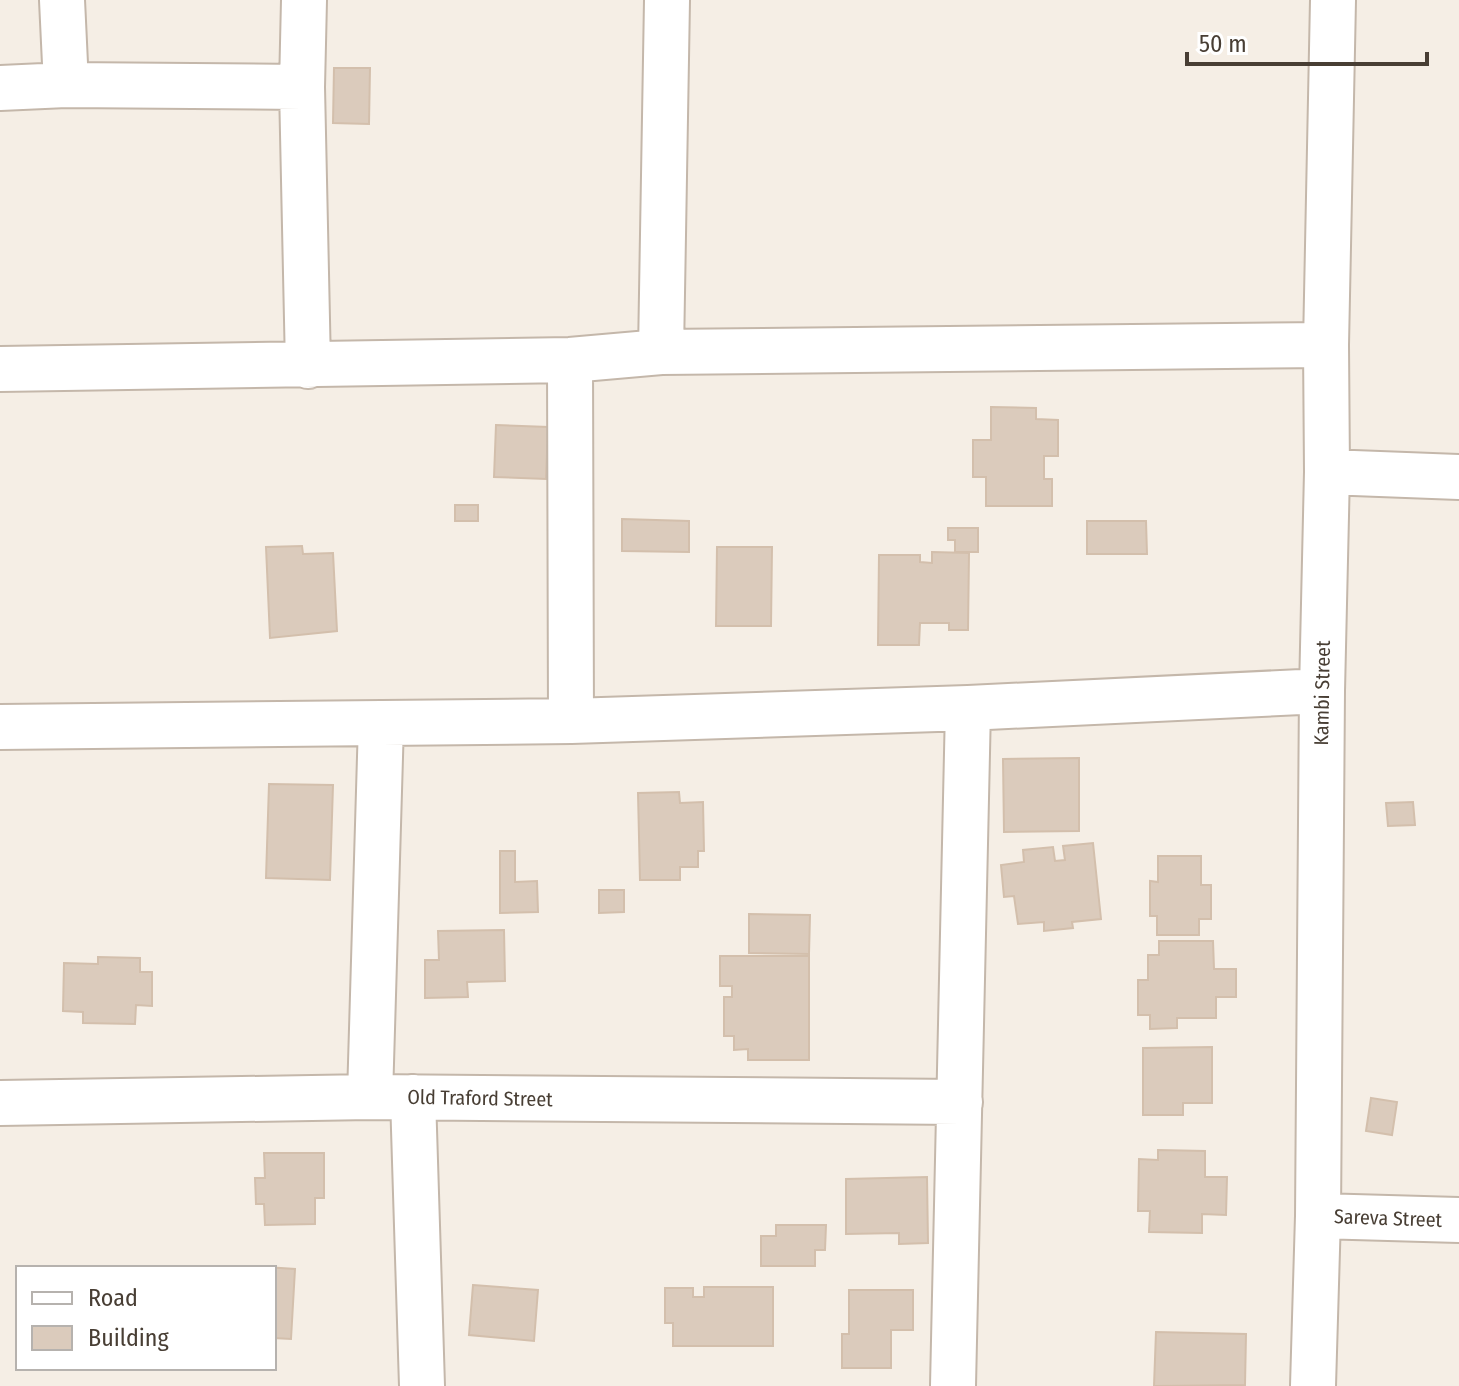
<svg xmlns="http://www.w3.org/2000/svg" width="1459" height="1386" viewBox="0 0 1459 1386" font-family="'Fira Sans Condensed',sans-serif">
	<rect width="100%" height="100%" fill="#f5eee5"/>
	<!-- building -->
	<path fill="#dbcbbc" stroke="#d3bfac" stroke-width="2" d="M334,68H370L369,124L333,123Z
		M991,407L1036,408V419L1058,420V456H1044V479H1052V506H986V477H973V440H991Z
		M496,425L548,427L546,479L494,477Z
		M455,505H478V521H455Z
		M622,519L689,521V552L622,551Z
		M1087,521H1146L1147,554H1087Z
		M948,528H978V552H955V540H948Z
		M302,546L303,554L333,553L337,631L270,638L266,547Z
		M717,547H772L771,626H716Z
		M932,552L969,553L968,630H949V623H920L919,645H878L879,555H920V562L932,563Z
		M1079,758V831L1004,832L1003,759Z
		M269,784L333,785L330,880L266,878Z
		M679,792L680,803L703,802L704,851H698V867H680V880H640L638,793Z
		M1413,802L1415,825L1388,826L1386,803Z
		M1093,843L1101,919L1072,922L1073,928L1044,931V922L1018,924L1014,896L1004,897L1001,865L1024,862L1023,850L1053,847L1055,861L1065,860L1063,846Z
		M500,851H515V882L537,881L538,912L500,913Z
		M1158,856H1201V885H1211V919H1199V935H1157V916H1150V881L1158,882Z
		M599,890H624V912L599,913Z
		M749,914L810,915L809,954L749,953Z
		M504,930L505,981L467,982L468,997L425,998V960H439L438,931Z
		M1159,941H1213L1214,969H1236V997H1216V1018H1177V1028L1150,1029V1015H1138V980H1148V955H1159Z
		M720,956H809V1060H748V1049L734,1050V1036H724V997H732V986H720Z
		M98,957L140,958V972H152V1006L136,1005L135,1024L83,1023V1012L63,1011L64,963L98,964Z
		M1212,1047V1103H1183V1115H1143V1048Z
		M1371,1098L1397,1102L1392,1135L1366,1131Z
		M1158,1150L1205,1151V1177H1227L1226,1215L1202,1214V1233L1149,1232L1150,1211H1138L1139,1159L1158,1160Z
		M264,1153H324V1198H315V1224L265,1225L264,1204H256L255,1178H265Z
		M927,1177L928,1243L899,1244V1233L846,1234V1179Z
		M776,1225H826L825,1250H815V1266H761V1236H776Z
		M251,1266L295,1269L291,1339L274,1338V1268Z
		M473,1285L538,1290L534,1341L469,1335Z
		M704,1287H773V1346H673V1323H665V1288H693V1297H704Z
		M849,1290H913V1330H891V1368H842V1334H849Z
		M1156,1332L1246,1334L1245,1385L1154,1386Z"/>
	<g fill="none" stroke-linecap="round" stroke-linejoin="round">
		<!-- minor casing -->
		<g stroke="#c4b7aa" stroke-width="48">
			<path id="minor" d="M62,0L66,85
				M304,0L302,87L308,366
				M0,88L66,85L302,87
				M661,352L667,0
				M570,360L571,721
				M0,369L570,360L661,352L1326,345
				M1327,472L1459,477
				M0,727L571,721L968,708L1322,691
				M370,1097L381,723
				M413,1097L422,1386
				M0,1103L370,1097L960,1102
				M1318,1216L1459,1220
				M953,1386L968,708
				M1313,1386L1318,1216L1322,691L1327,472L1326,345L1333,0"/>
		</g>
		<!-- minor -->
		<use href="#minor" stroke="#fff" stroke-width="44"/>
	</g>
	<g text-anchor="middle" stroke-width="8" stroke-linejoin="round" paint-order="stroke">
		<!-- street labels -->
		<g font-size="20" fill="#483e34" stroke="#fff">
			<text transform="translate(1322 693) rotate(-89)" y="7">Kambi Street</text>
			<text transform="translate(480 1098) rotate(1)" y="7">Old Traford Street</text>
			<text transform="translate(1388 1218) rotate(2)" y="7">Sareva Street</text>
		</g>
	</g>
	<!-- legend -->
	<rect x="16" y="1266" width="260" height="104" fill="#ffffff" stroke="#b6b2ae" stroke-width="2"/>
	<rect x="32" y="1292" width="40" height="12" fill="#ffffff" stroke="#b6b2ae" stroke-width="2"/>
	<text x="88" y="1306" font-size="24" fill="#483e34">Road</text>
	<rect x="32" y="1326" width="40" height="24" fill="#dbcbbc" stroke="#b6b2ae" stroke-width="2"/>
	<text x="88" y="1346" font-size="24" fill="#483e34">Building</text>
	<!-- scale -->
	<path d="M1187 52v12h240v-12" fill="none" stroke="#483e34" stroke-width="4"/>
	<text x="1199" y="52" font-size="24" fill="#483e34" stroke="#ffffff" stroke-width="6" paint-order="stroke">50 m</text>
</svg>
